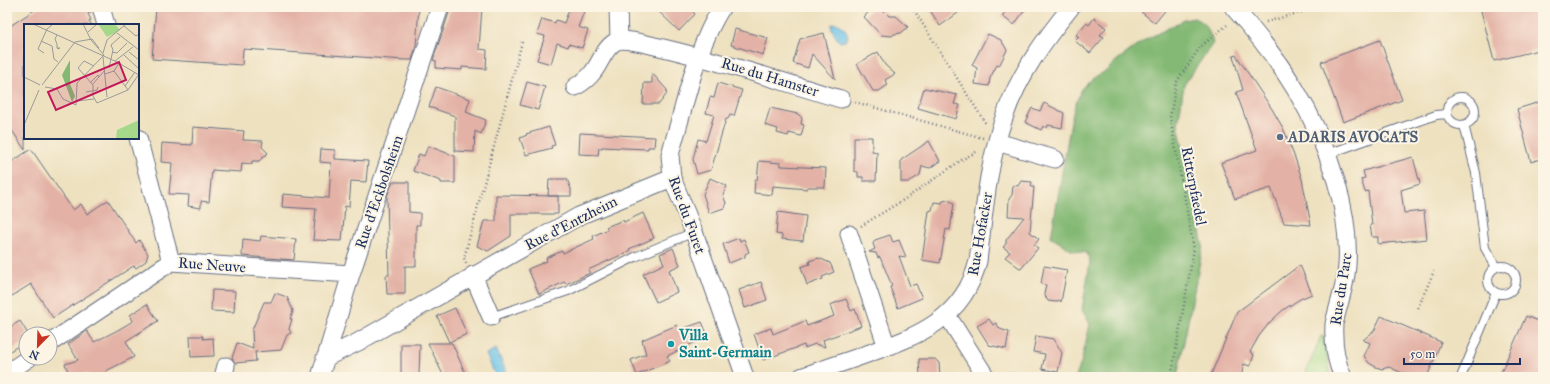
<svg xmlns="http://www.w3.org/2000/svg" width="1550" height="384" viewBox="0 0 1550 384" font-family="'IM FELL Great Primer',serif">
	<rect width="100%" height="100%" fill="#fcf5e5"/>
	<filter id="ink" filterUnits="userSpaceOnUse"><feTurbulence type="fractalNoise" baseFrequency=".025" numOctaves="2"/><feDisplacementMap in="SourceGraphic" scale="8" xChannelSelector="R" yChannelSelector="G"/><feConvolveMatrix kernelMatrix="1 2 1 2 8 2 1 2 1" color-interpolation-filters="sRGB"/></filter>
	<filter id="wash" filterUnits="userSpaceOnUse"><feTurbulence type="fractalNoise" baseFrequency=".012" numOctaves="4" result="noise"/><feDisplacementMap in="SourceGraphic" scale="16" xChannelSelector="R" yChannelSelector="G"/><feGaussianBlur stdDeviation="0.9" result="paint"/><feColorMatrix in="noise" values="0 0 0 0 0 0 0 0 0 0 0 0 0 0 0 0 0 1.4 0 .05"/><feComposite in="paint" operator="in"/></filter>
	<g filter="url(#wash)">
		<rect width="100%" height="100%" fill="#eee1c0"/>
		<!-- green -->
		<path fill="#a5d989" stroke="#608474" d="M1321,336H1323L1331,377H1304Z"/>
		<!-- forest -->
		<path fill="#84b975" stroke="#50746a" d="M1194,18C1206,23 1209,30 1213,43L1184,85L1178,124L1203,246L1177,377H1076L1081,363L1090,324L1082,310L1090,262L1087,253L1071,250L1051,237L1071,121L1075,105L1082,89L1093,78L1106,71L1116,61L1145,40L1184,20Z"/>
		<!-- water -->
		<path fill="#6bc3e8" stroke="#4379a3" d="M835,23C842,25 847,29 848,37L845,41L840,42C837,40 831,28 831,25Z
			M496,349L508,376L496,377L486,354Z"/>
		<g id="blocks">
			<!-- building -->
			<path fill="#e3b1a5" d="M39,7H91L92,11L88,14L91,20L89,21L92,25H25V150L7,123V28Z
				M156,7H419L416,46L412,60H405L243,49L242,65L152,59Z
				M451,7H482L479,49L487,50L486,69L462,67V70L436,68V61L433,60Z
				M570,7H586L578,27L588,30L582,48L569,44L568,47L557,43L551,64L537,60L545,36L537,34L542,19L555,23L556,20L564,23Z
				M654,7H689L695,14L679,31Z
				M873,7H880L889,16H896L908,27L901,33L894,34L892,36L881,35L864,17Z
				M928,7H966L940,26Z
				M1009,7H1027L1014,25L1002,16Z
				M1135,7H1168L1155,23Z
				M1480,7H1543V49L1494,61Z
				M1094,18L1106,28L1100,35L1104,37L1090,53L1075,41L1079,37L1076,35L1086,23L1089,25Z
				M735,29L768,38L763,55L731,45Z
				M824,33L835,79L812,54L808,68L793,63L800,39Z
				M988,34L1001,40L1007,50L999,66L997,65L990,78L989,86L975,84L977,68L972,65Z
				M1380,40L1402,100L1343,122L1321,62Z
				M878,52L885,65L895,74L885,80L888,85L879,91H873L857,64Z
				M1236,55L1272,109L1283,128L1295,158L1302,179L1311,225L1284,223L1271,188L1235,199L1221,163L1257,150L1236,92L1243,90L1233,56Z
				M652,73L667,90L666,95L659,104H643L644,83H652Z
				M527,82L545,87L538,110L520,105Z
				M718,83L742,90L734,116L730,115L728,119H726L711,170L697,174L693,159L698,139L706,141L714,115L706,113L710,97L714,98Z
				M436,87L470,99L466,112L486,120L481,134L475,131L474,152L455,151V116L429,107Z
				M924,88L957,95L954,104L960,105L956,119L918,108Z
				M1543,101V158L1531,162L1517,109Z
				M1044,103L1064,113L1062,128L1048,125L1047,128L1043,126L1041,130L1025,122L1032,108L1040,111Z
				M770,108L798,114L802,118L801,124L804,125L801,136L789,133L788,136L777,133L778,129L765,125Z
				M193,127L244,131L243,140L263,141L262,147L268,153L259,161H252V164L242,163L241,172L212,170L209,202L201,201V208L188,206L189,195L169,194L172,163L161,162L162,143L192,145Z
				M549,127L555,145L551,146L552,148L526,155L520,138L527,135L526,134Z
				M580,133L655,137L654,147H648V149L602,147V148H599L598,155L579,154Z
				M854,137H872V151L877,152L876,181H863V177H858V172L854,171Z
				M929,141L940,161L930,168L922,166L920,175L909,182H901V160Z
				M428,146L455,156V183H441V181L413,171L419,154L424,156Z
				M31,149L73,210L81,204L87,214L108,200L136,243L139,240L148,254L146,261L136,268L134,266L132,267L53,318L31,284L12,296L7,289V165Z
				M321,149L335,150V159L368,161L366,182L351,181L349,207L345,206L342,241L313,240L316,209L282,207L283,194L329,198L331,163L320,162Z
				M1413,157L1420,184L1401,190L1404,213L1424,211L1427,239L1378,244V237H1372L1370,225H1372L1368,191L1365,192L1361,179L1365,178L1363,171Z
				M759,161L781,163V166L826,168L825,187H807V189L773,186L772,195L754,193L755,180H757Z
				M710,178L727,186L723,195L726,203L724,208L709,213L703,194Z
				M549,179H567L571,189V196H548Z
				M1021,181L1032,182L1031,187H1034L1030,232L1039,239L1034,245L1038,248L1021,269L1005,257L1010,252L1003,247L1006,244V240L1024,217L1008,216L1009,199L1012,195L1013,185L1018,186Z
				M393,182H409V212L420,213V225H416V266H405V294H387L386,275H389L387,196Z
				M496,195L558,196V214H511V236L488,251L477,246L484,221H496Z
				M948,200L954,203L950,230L946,229L940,263L922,260L929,211L932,210L934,202L942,203L943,201Z
				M778,212L806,216L803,241L782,239V235L776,234Z
				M643,213L654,238L629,249L630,251L588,270L590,273L566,284L564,282L539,294L528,269L547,261L546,258L562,251L563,253L594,239L593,236L608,229L606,227L623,220L624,222Z
				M890,235L893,242L899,240L906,257L899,256L910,286L916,284L922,298L898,308L890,287L892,286L880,257L878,258L876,253L869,252L875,249L873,244L875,240Z
				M261,236L296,239L294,260L242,256L243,239L260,241Z
				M739,238L740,241L744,239L749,252L745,254V257L729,263L723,244Z
				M673,248L680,265L669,270L677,292L656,302L643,274L664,264L660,254Z
				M819,258L830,263L834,272L822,277L823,279L807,285L801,267L810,264L809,261Z
				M1300,265L1312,294L1300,299L1283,310L1270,322L1259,336L1250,352L1254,355L1250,366L1244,364L1241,377H1210L1237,312Z
				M1044,266L1067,270L1061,302L1059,300L1056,302L1048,301L1044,294L1046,285L1041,284Z
				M761,282L767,300L745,308L739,290Z
				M212,290L235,291L234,312L211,311Z
				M275,293L287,297L293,311L290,319H292L289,329L291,333L287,335L281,350L255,352L256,361L235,363L232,358L237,343L253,349L252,330L264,302H271Z
				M846,299L851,311L855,309L861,326L823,340L825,347L815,344L805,348L804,345L763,360L754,334L771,328L773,334L805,321L807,326L834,316L830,305Z
				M147,304L158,321L126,341L134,357L106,371V377H88V374H69L65,364L78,360L68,344L87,331L94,342L116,331L133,321L130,315Z
				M455,308L467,334L449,342L437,316Z
				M1381,316L1441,342L1427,377H1411L1389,367L1382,369L1376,367L1369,363L1364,356L1370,343L1363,340L1374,331Z
				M1526,316L1543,323V377H1499Z
				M989,319L993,325L996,323L1000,329L1009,332L1006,349L989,345L977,326Z
				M20,321L28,334H26V341L7,353V329Z
				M702,322L708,336L667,356L670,361L637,375L631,360L646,354L642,340L677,325L679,330Z
				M190,336H203V339L213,338L214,356L191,357Z
				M1036,336L1054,339L1062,353L1058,372L1042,369L1045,354L1033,352Z
				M428,343H452L467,377H444Z
				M401,344H420L419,377H401Z
				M919,359H935L939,363L940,377H920Z"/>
		</g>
	</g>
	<g filter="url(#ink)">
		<use href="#blocks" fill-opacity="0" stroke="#656d80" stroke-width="1"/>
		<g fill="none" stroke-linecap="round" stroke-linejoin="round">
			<!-- service casing -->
			<g stroke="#656d80" stroke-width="10">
				<path id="service" d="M1447 111a14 14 0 1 1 28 0a14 14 0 1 1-28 0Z
					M1464,125L1476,173L1485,248L1496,267
					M1328,154L1436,115L1447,114
					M1488 280a14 14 0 1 1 28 0a14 14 0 1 1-28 0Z
					M491,317L568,291L635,257L694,232
					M1461,377L1496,293"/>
			</g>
			<!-- minor casing -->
			<g stroke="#656d80" stroke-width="19">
				<path id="minor" d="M101,7L106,25
					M618,7L619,40
					M722,7C696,48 687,98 673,144L670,155L672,178L694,232L745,377
					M1233,7C1280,59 1316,113 1336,181C1344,208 1349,236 1347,265C1346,285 1338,305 1334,324C1333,343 1335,360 1343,377
					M575,87C582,83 588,79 593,72C601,62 605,46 617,41C627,38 649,45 659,47C720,61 780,81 841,99
					M138,138L171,262
					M997,142L1055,159
					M849,234L887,347
					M473,275L491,317
					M947,315L986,377
					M50,343L171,262L351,274
					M325,358L358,342L579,216L672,178
					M7,373L29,358
					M223,377L226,366
					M320,377L351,274L440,7
					M801,377C823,369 845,362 867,354C918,336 964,319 978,261C984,213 988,161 1005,115C1019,75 1044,40 1071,7"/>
			</g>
			<!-- path -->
			<path stroke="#656d80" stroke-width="2.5" stroke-dasharray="1 3" stroke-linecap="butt" d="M912,7L986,124
				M1266,22L1319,7
				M855,102L983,138
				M861,226L905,199L963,159L978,151
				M466,263L464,258L522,42
				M1418,308L1434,271
				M1001,375L1011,373L1028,377
				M1171,377L1194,249L1170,118L1176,83L1200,47L1227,25"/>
			<!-- service -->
			<use href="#service" stroke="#fff" stroke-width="8"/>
			<!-- minor -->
			<use href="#minor" stroke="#fff" stroke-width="17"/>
		</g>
	</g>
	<!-- markers -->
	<circle fill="#5c6f8a" stroke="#fcf5e5" stroke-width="1.5" cx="1280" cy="137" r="4"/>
	<circle fill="#0f9aa8" stroke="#fcf5e5" stroke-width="1.5" cx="671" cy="344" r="4"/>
	<g text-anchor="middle" stroke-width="4" stroke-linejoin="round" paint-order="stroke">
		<!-- street labels -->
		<g font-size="15" fill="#1b2f5e" stroke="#fcf5e5">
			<text transform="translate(770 77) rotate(17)" y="5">Rue du Hamster</text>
			<text transform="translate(1194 186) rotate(79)" y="5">Ritterpfaedel</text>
			<text transform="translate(379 192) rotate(-71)" y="5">Rue d'Eckbolsheim</text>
			<text transform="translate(687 215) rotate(70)" y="5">Rue du Furet</text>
			<text transform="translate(571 223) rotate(-27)" y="5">Rue d'Entzheim</text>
			<text transform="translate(980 234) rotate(-80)" y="5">Rue Hofacker</text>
			<text transform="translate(212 265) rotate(4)" y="5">Rue Neuve</text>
			<text transform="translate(1341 289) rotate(-81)" y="5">Rue du Parc</text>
		</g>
		<!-- service labels -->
		<g font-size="15" font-weight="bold" fill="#4e5e75" stroke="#fcf5e5" text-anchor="start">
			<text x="1288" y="142">ADARIS AVOCATS</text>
		</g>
		<!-- culture labels -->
		<g font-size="15" font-weight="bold" fill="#0d838f" stroke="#fcf5e5" text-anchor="start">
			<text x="679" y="340">Villa<tspan x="679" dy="17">Saint-Germain</tspan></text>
		</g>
	</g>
	<!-- overview -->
	<g transform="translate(24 24)">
		<rect width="115" height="115" fill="#eee1c0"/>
		<path d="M74,0H91L96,6L91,9L90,7L91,9L83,13ZM115,96V115H92L93,106Z" fill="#a5d989"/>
		<path d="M46,36V60L51,72L48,78L38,51Z" fill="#84b975"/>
		<path fill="none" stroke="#9a9a99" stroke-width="1" d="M9,0L93,38L115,51M100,2L112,12L115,10M64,8L73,0M93,9L115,26M33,11L31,15L33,20V24L34,25L36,24H33M17,17L28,22L30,35L34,38M51,18L68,15L75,24M88,28L93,29L103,19M105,28L115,36M20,29L14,25L23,5L28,1M79,29L83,16L102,0M100,31L115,45M79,33L83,73M91,37L109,23M70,42L60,37L54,44L69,61V72L73,79L104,66M85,44L89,26L87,21L96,13M90,47L104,66M81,50L90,47L95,39M0,53L16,61M66,59L74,51L75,53M18,61L51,18M68,61L81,46M101,62L111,48M21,63L33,65L39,75L52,81L53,59L80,31L67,16L59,0M104,66L115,50M62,68L73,66L74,63M53,77L70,75M0,101L15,66"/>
		<path fill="#c2185b" fill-opacity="0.15" stroke="#c2185b" stroke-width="2" d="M95,38L102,56L32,86L24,68Z"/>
		<rect width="115" height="115" fill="none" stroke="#1b2f5e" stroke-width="2"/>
	</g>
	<!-- margin -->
	<rect width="1550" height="384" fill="none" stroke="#fcf5e5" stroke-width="24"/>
	<!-- north arrow -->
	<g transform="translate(38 346) rotate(203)"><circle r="19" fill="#fcf5e5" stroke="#a2a6af"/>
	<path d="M0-3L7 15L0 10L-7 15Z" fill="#c8321e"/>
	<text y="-6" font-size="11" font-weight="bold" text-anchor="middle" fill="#1b2f5e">N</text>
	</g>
	<!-- scale -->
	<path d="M1404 358v6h116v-6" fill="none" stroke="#1b2f5e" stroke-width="2"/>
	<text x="1410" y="358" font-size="12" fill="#1b2f5e" stroke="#fcf5e5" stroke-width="3" paint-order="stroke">50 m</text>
</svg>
